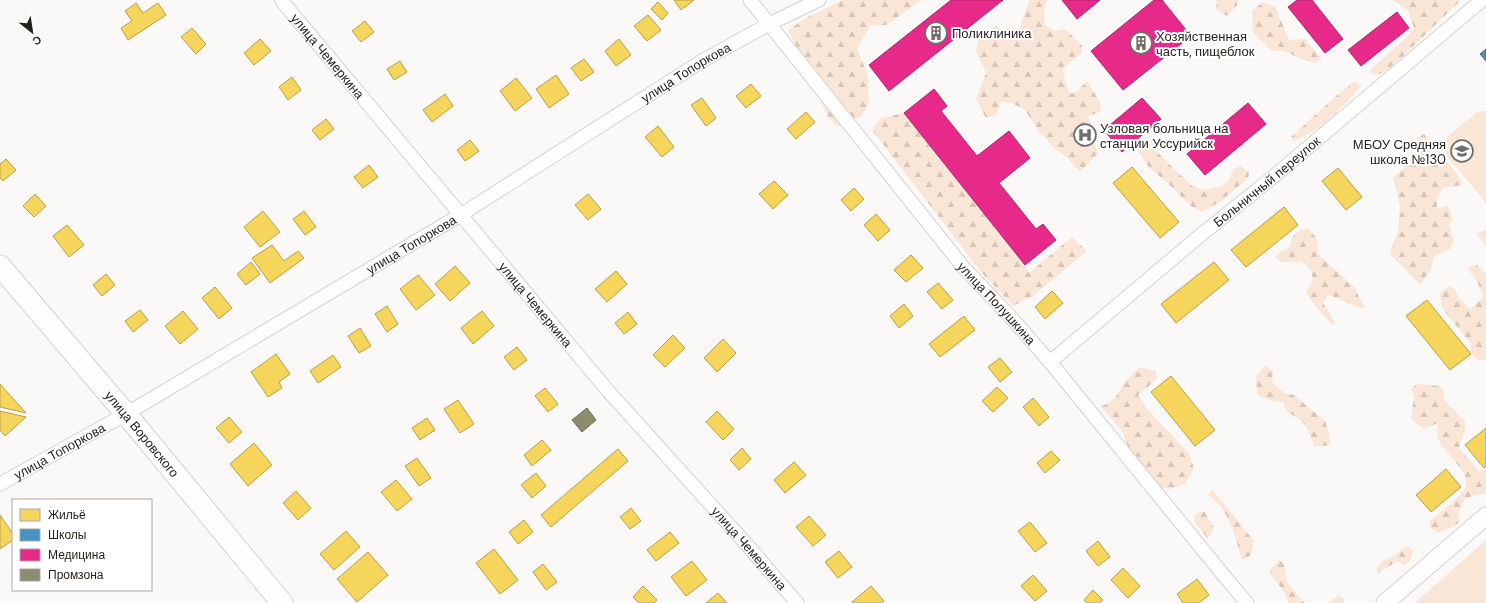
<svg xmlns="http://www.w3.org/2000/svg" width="1486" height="603" viewBox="0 0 1486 603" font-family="'DM Sans',sans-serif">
	<defs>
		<pattern id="forest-firs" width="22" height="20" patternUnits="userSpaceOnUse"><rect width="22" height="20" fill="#fae6d7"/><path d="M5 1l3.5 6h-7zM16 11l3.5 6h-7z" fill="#d6c5b8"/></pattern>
	</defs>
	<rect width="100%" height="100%" fill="#fbf9f7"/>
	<!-- forest -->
	<path fill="url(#forest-firs)" d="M842,0H922L886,25L870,26L857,48L868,76L869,103L861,117L837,126L828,117L821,102L834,94L799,52L788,30L806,18Z
		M1029,0H1047L1044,11L1045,25L1055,31L1065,29L1082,46V53L1063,68L1065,80L1070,93H1075L1087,81L1101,104L1100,112L1089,116L1091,136L1098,153L1080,172L1067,158L1052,146L1037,129L1025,110L1012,103L1001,101L996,116L986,118L976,99L986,73L976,51L979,34L996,26L1011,34L1018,32Z
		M1217,0H1237V5L1227,16L1216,10Z
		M1392,0H1461L1399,60L1383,73L1373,75L1370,70L1406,38L1414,28L1408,10Z
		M1263,2L1275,6L1289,40L1305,39L1321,58L1315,63L1303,60L1284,51H1272L1253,33L1252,11Z
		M1355,81L1361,86C1344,106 1318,133 1293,141L1291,137L1336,96Z
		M904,113L1025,265L1029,273L1072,237L1087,251L1033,296L1013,306L981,272L872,130L881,118Z
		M1424,134L1457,174L1463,185L1443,188L1437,198V208L1448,206L1453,218L1449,225L1454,240L1450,249L1434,256L1430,271L1420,285L1390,254L1398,230L1400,207L1393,177L1415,159L1417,138Z
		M1142,143L1156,151L1192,186L1205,190L1222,186L1229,180L1233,169L1241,166L1249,173L1248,178L1220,202L1202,212L1192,207L1162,178L1149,168L1137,149Z
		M1308,228L1317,239L1318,254L1354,287L1365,308C1351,307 1341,298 1328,295L1323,303L1335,322L1333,325C1328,320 1306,299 1307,291C1307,288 1312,283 1313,280L1311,270L1302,261L1281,262L1275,257L1281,251L1289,248C1292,236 1295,230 1308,228Z
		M1486,229V247L1477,234Z
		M1477,265L1486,274V359L1482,360H1477L1474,357L1471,353V344L1442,308L1440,293L1449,286L1455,289L1459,298L1471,309L1483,297L1478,283L1467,268Z
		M1265,365L1273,371L1272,382L1284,393L1294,395L1325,421L1330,436V445L1314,447C1308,426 1306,422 1287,412L1283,402L1273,401L1257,395L1256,376Z
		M1139,367L1156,371L1157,379L1138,395L1148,410L1189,453L1194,468L1185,484L1169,489L1158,487L1129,449L1122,431L1101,407L1115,398L1125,382Z
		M1417,384L1439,386L1444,390L1443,399L1465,421V429L1459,448L1479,471L1486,469V494L1475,495L1465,499L1459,512V523L1439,533L1430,528V520C1439,513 1462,497 1466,486C1470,471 1443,452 1438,439C1436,434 1438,428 1438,423L1424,429L1411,419L1414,397L1411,389Z
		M1213,490L1254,541L1251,555L1242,560C1237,542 1232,523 1221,507C1217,502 1212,498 1208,494Z
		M1204,511L1214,527L1208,539L1194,521L1196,514Z
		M1407,546L1413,550L1410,561L1404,565L1397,561L1377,574C1376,561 1386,560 1396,554C1400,551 1402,547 1407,546Z
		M1279,560L1284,564L1287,582L1300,598L1306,603H1288L1286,595L1269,571Z
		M1339,596L1345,599L1343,603H1326Z"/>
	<!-- park -->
	<path fill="#fae6d7" d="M1486,111V203L1447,156L1444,147L1447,137L1477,112Z
		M1486,540V603H1415Z"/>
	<!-- homes -->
	<path fill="#f6d55c" stroke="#b89f49" d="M674,0H694L681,10Z
		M658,2L668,13L662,20L651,9Z
		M136,3L143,13L158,3L166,15L128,40L121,28L132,21L125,11Z
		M648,15L661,30L647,41L634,26Z
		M365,21L374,32L361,42L352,31Z
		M192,28L206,44L196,54L181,37Z
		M260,39L271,51L254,65L244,53Z
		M619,39L631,55L616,66L605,51Z
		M584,59L594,72L581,81L571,68Z
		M400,61L407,72L394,80L387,69Z
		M556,75L569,94L549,108L536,89Z
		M292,77L301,90L288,100L279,87Z
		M516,78L532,98L515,111L500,91Z
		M751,84L761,96L746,108L736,96Z
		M445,94L453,106L432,122L423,110Z
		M702,98L716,118L706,126L691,105Z
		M806,112L815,122L796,139L787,129Z
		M326,119L334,129L320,140L312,130Z
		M658,126L674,147L662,157L645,137Z
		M470,140L479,151L465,161L457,150Z
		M6,159L16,170L3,181L0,178V164Z
		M369,165L378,177L363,188L354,177Z
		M1132,167L1179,222L1160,238L1113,183Z
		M1338,168L1362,197L1346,210L1322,181Z
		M774,181L788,195L773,209L759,194Z
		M854,188L864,199L851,211L841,200Z
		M35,194L46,206L34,217L23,206Z
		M588,194L601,209L588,220L575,205Z
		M1284,207L1298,225L1246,267L1231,250Z
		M263,211L280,232L260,247L244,227Z
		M304,211L316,227L305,235L293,219Z
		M876,214L890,230L878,241L864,225Z
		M67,225L84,245L69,257L53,236Z
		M272,245L284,261L298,251L304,258L270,283L252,258Z
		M911,255L923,268L906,282L894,270Z
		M251,262L260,274L246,285L237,274Z
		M1214,262L1229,280L1176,323L1161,304Z
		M455,266L470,283L450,301L435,284Z
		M616,271L627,284L607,302L595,289Z
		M106,274L115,285L102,296L93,285Z
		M418,275L435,295L416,310L400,289Z
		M938,283L953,300L942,309L927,292Z
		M215,287L232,308L219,319L202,298Z
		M1052,291L1063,303L1045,319L1035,307Z
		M1427,300L1471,354L1450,370L1406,316Z
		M904,304L913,316L899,328L890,316Z
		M387,306L398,324L387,332L375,314Z
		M140,310L148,320L133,332L125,321Z
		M183,311L198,329L180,344L165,326Z
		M482,311L494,326L473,344L461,328Z
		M628,312L637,324L624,334L615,323Z
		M964,316L975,330L940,357L929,344Z
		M360,328L371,346L359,353L348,336Z
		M673,335L685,348L665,367L653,355Z
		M723,339L736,353L717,372L704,358Z
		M517,347L527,360L514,370L504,357Z
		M276,354L290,374L279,382L282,388L268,397L251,372Z
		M333,355L341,367L318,383L310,371Z
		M1000,358L1012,372L1000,382L988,367Z
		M1171,376L1215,430L1195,446L1151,392Z
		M0,384L26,413L0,407Z
		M997,387L1008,398L993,412L982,401Z
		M545,388L558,404L548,412L535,396Z
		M1033,398L1049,417L1039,426L1023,407Z
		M458,400L474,424L460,433L444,409Z
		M0,411L26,417L5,436L0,430Z
		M717,411L734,429L723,440L706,422Z
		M229,417L242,432L229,443L216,428Z
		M427,418L435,430L420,440L412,428Z
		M1486,428V466L1484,468L1465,445Z
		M542,440L551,450L532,466L524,455Z
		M254,443L272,465L248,486L230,464Z
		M742,448L751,459L739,470L730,460Z
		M618,449L628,461L551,527L541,515Z
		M1051,451L1060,460L1045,473L1037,463Z
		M417,458L431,478L419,486L405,466Z
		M794,462L806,475L785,493L774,480Z
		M1446,469L1461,487L1431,512L1416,495Z
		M536,473L546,486L532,498L521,485Z
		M396,480L412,499L397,511L381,492Z
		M296,491L311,508L298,520L283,503Z
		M631,508L641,521L630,529L620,517Z
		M0,515L13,534V540L0,549Z
		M809,516L826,535L813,546L796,527Z
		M524,520L533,532L518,544L509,532Z
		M1030,522L1047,543L1035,552L1018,531Z
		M346,531L360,547L334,570L320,554Z
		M670,532L679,543L656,561L647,550Z
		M1098,541L1110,557L1098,566L1086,551Z
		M494,549L518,580L500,594L476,563Z
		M839,551L852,567L838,578L825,562Z
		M368,552L388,575L357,602L337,579Z
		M692,561L707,580L686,596L671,577Z
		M543,564L557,582L546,590L533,572Z
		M1123,568L1140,586L1128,598L1111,580Z
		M1033,575L1047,591L1035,601L1021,586Z
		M1197,579L1209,595L1199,603H1183L1177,594Z
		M643,586L657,600L654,603H639L633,597Z
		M871,586L884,601L882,603H853L852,602Z
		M1093,590L1103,600L1099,603H1087L1084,600Z
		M718,593L727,603H706Z"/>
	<!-- schools -->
	<path fill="#4393c3" stroke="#3b7191" d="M1486,49V61L1480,54Z"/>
	<!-- health -->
	<path fill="#e7298a" stroke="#ae2769" d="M951,0H1003L889,91L869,65Z
		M1062,0H1100L1077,19Z
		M1154,0H1162L1191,36L1123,90L1091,51Z
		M1297,0H1312L1343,39L1325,53L1288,7Z
		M1397,12L1409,28L1361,66L1348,50Z
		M934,89L947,106L941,111L977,156L1009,131L1030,158L999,183L1036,229L1043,224L1056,240L1025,265L904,113Z
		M1142,98L1161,119L1122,152L1104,130Z
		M1248,103L1266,124L1205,175L1187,154Z"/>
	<!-- industry -->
	<path fill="#8c8c6e" stroke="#6e6c56" d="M587,408L596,420L582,432L572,420Z"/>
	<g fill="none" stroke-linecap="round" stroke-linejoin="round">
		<!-- minor casing -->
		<g stroke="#d5d1ce" stroke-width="15">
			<g id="minor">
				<path id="s1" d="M281,0L609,392L749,547L797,603"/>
				<path id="s2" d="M750,0L964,268L1008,314L1050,362L1225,577L1247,603"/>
				<path id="s3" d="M1050,362L1202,234L1273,177L1482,0"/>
				<path id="s4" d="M0,484L126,414L462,214L702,61L769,24L819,0"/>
			</g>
		</g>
		<!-- tertiary casing -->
		<g stroke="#d5d1ce" stroke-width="19">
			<path id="tertiary" d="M1385,603L1486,516"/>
		</g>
		<!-- primary casing -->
		<g stroke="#d5d1ce" stroke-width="23">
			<g id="primary">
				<path id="s5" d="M0,266L126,414L282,603"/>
			</g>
		</g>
		<!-- minor -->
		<use href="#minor" stroke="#fefefe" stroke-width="13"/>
		<!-- tertiary -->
		<use href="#tertiary" stroke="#fefefe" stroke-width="17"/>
		<!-- primary -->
		<use href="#primary" stroke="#fefefe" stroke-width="21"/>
	</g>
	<!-- icons -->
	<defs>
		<g id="building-ring" transform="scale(1.15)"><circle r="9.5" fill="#fff" stroke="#726d69" stroke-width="1.5"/><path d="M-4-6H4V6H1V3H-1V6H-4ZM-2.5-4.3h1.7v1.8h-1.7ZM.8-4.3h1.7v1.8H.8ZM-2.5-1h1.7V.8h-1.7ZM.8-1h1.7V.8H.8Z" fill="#726d69"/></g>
		<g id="hospital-ring" transform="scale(1.15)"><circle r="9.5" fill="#fff" stroke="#726d69" stroke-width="1.5"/><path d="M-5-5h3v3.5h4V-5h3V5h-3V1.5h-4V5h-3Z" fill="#726d69"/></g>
		<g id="school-ring" transform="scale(1.15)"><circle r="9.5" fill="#fff" stroke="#726d69" stroke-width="1.5"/><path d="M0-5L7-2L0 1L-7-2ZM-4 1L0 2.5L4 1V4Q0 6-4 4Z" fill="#726d69"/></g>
	</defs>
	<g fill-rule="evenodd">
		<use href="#building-ring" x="936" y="33"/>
		<use href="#building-ring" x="1141" y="43"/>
		<use href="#hospital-ring" x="1085" y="135"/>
		<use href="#school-ring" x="1462" y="151"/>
	</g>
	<g text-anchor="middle" stroke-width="4" stroke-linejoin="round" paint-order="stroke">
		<!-- poi labels -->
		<g font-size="13" fill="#28221d" stroke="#fff" text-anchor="start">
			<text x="952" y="38">Поликлиника</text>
			<text x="1156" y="41">Хозяйственная<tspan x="1156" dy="15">часть, пищеблок</tspan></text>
			<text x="1100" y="133">Узловая больница на<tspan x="1100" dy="15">станции Уссурийск</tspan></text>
			<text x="1446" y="149" text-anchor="end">МБОУ Средняя<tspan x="1446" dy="15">школа №130</tspan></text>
		</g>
		<!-- street labels -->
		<g font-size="13" fill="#28221d" stroke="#fff">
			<text dy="5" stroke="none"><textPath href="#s1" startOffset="73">улица Чемеркина</textPath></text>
			<text dy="5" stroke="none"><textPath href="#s4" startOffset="800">улица Топоркова</textPath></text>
			<text dy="5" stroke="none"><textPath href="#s3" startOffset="282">Больничный переулок</textPath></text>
			<text dy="5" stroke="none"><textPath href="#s4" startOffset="476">улица Топоркова</textPath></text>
			<text dy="5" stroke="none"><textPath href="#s2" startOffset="391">улица Полушкина</textPath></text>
			<text dy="5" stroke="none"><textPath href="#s1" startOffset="397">улица Чемеркина</textPath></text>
			<text dy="5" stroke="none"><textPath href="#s5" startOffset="220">улица Воровского</textPath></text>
			<text dy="5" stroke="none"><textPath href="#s4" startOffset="68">улица Топоркова</textPath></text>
			<text dy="5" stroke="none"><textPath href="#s1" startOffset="721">улица Чемеркина</textPath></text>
		</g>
	</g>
	<!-- legend -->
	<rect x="12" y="499" width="140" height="92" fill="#ffffff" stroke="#a9a7a5"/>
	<rect x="20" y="509" width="20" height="12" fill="#f6d55c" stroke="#a9a7a5"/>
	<text x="48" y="519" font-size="12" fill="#28221d">Жильё</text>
	<rect x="20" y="529" width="20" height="12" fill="#4393c3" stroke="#a9a7a5"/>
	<text x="48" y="539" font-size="12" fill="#28221d">Школы</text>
	<rect x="20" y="549" width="20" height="12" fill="#e7298a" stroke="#a9a7a5"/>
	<text x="48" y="559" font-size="12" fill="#28221d">Медицина</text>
	<rect x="20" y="569" width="20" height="12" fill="#8c8c6e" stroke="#a9a7a5"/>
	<text x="48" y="579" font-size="12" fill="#28221d">Промзона</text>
	<!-- north arrow -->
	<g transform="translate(32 32) rotate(150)" stroke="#ffffff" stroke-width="3" paint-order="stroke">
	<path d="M0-3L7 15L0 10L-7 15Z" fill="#28221d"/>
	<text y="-6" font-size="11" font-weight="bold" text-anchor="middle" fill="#28221d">С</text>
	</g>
</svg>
